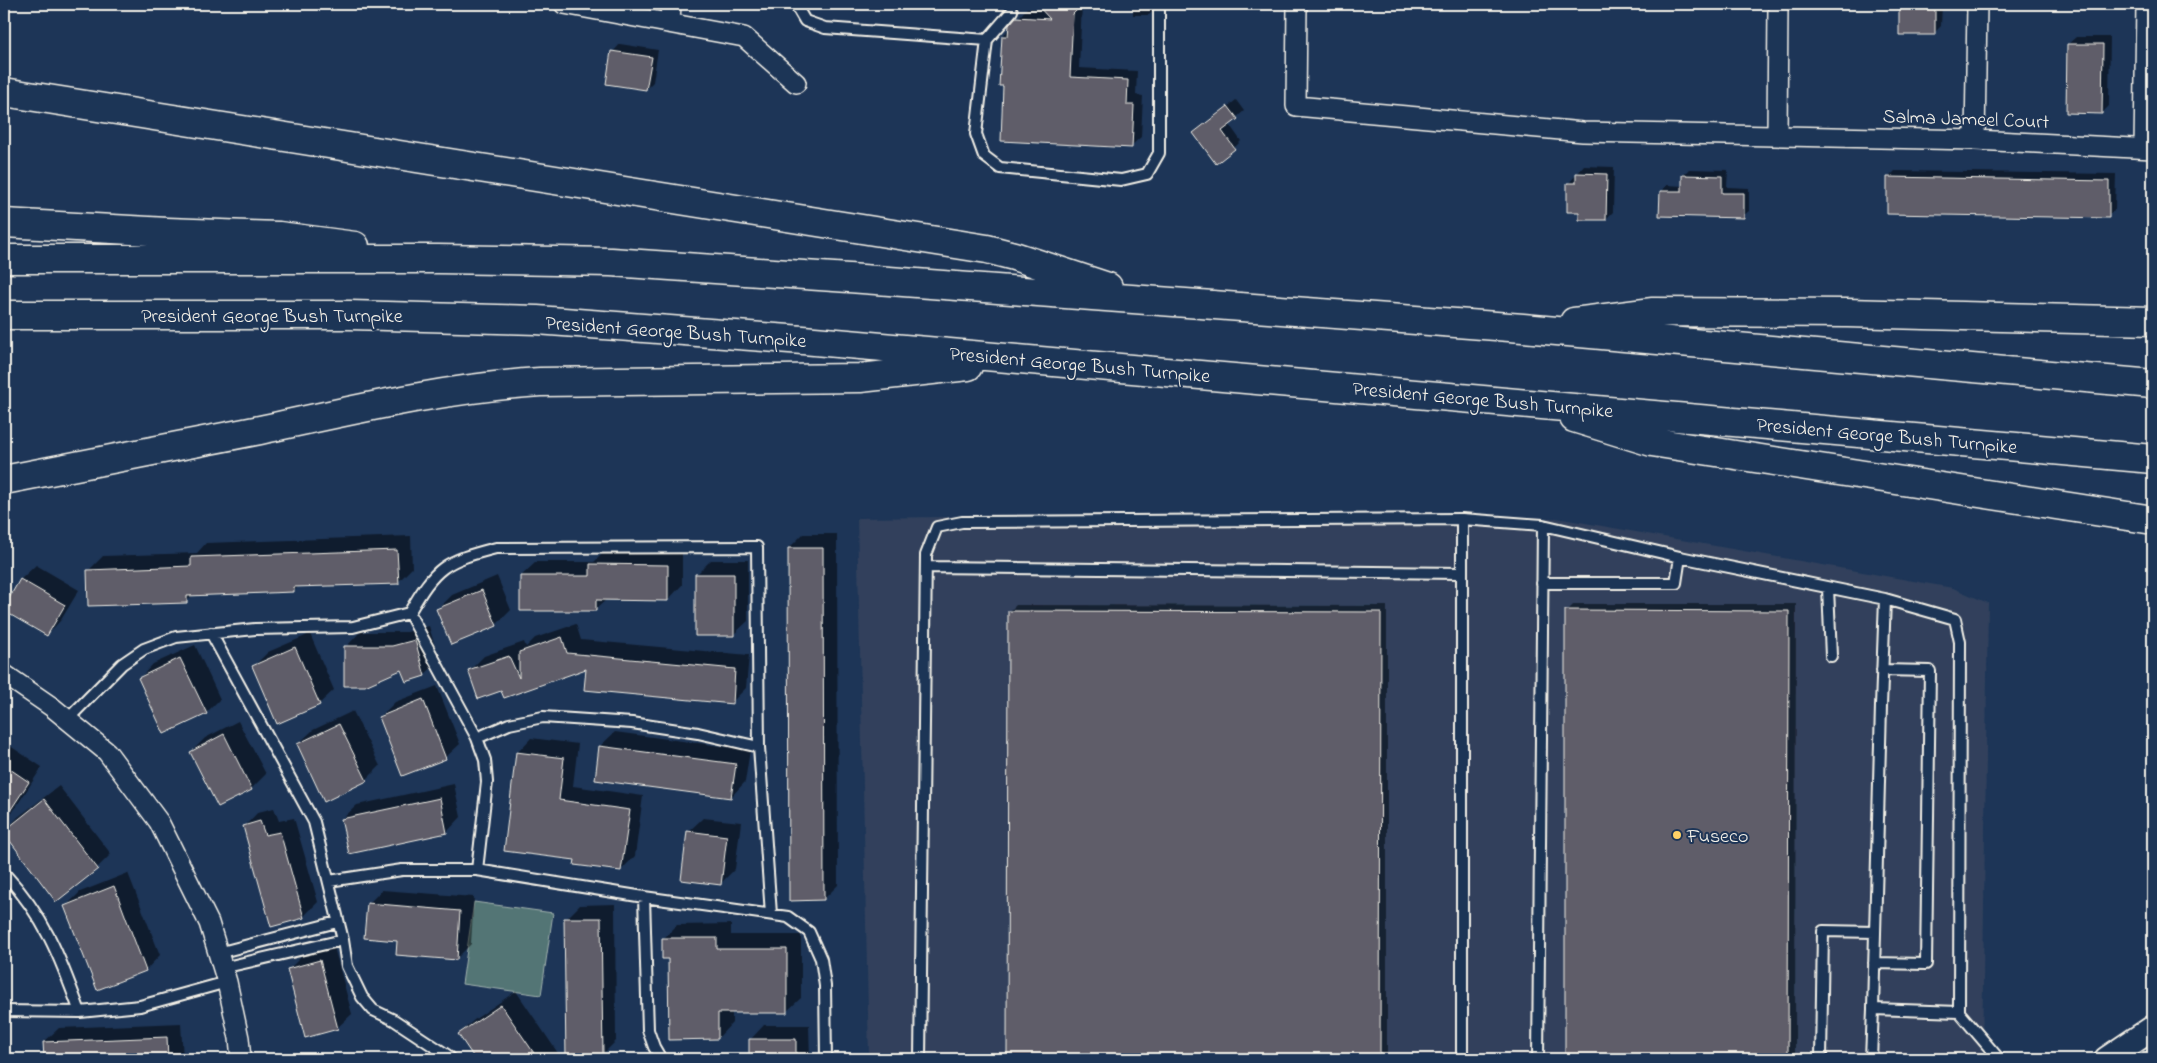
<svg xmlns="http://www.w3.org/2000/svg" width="2157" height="1063" viewBox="0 0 2157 1063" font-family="'Indie Flower',sans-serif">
	<rect width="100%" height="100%" fill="#1d3557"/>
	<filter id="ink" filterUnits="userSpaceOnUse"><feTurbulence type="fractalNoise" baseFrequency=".02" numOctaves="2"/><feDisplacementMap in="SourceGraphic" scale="10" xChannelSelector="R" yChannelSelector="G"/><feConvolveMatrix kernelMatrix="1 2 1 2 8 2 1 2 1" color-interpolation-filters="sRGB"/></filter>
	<g filter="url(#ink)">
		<!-- built -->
		<path fill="#30415c" d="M1184,514L1557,518L1953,588L1988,603L1982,1059H869L857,518Z"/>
		<!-- green -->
		<path fill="#527575" stroke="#a3b3ae" d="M474,902L553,913L541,995L462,984Z"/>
		<!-- shadow -->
		<path fill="#0007" d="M1038,4H1082L1079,68L1137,71L1136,95L1143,96L1141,137L1131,146L1005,85L1003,36L1027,8L1043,9Z
			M1117,4H1156V8L1149,15H1133V6H1117Z
			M1901,4H1942L1941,26L1934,33L1900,34Z
			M2076,37H2110L2109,106L2102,113L2068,44Z
			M620,44L658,50L653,82L646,89L613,52Z
			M1236,100L1244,111L1229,124L1241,141L1234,148L1200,129Z
			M1584,166L1614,167L1613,212L1606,219L1581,211L1569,183Z
			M1689,169L1728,170L1727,187L1749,188V211L1743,216L1661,191L1667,185L1683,186V175Z
			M1895,171L2116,174L2115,209L2108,216L1888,178Z
			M803,534H837L838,885L824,899L789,548Z
			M411,536L412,568L398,582L299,586L294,591L194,594L187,601L89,570L103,556L197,553L206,543Z
			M606,550L682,551V585L668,600L607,599L595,610L521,576L536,562H594Z
			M711,560H748V621L733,635L697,574Z
			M36,565L79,590L61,620L47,635L4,609L21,579Z
			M497,576L511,610L496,625L438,609L452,595Z
			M1574,604H1796L1795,1059H1566L1567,611Z
			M1016,605L1387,606V1059H1008L1009,612Z
			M576,624L581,640L749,655L746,688L732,702L587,667L502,689L470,670L484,656L524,642L526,647L535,638Z
			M429,626L439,661L424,675L346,647L360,632H407Z
			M310,634L334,690L319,704L254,666L268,652Z
			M195,645L220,699L206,713L139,679L153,664Z
			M437,686L460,744L445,758L380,717L395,702Z
			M353,711L380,766L366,780L298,744L313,730Z
			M238,721L266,774L251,789L191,752L205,738Z
			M615,732L750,750L745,782L731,797L600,746Z
			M531,738L578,744L573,786L643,796L635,856L621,870L576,859L517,753Z
			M4,742L42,767L12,813L4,822Z
			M454,784L461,817L447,832L342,819L357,805Z
			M59,786L111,854L97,868L4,832L18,817Z
			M274,808L279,821L294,818L318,902L303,917L244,827L258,812Z
			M703,818L741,822L735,869L720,884L688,832Z
			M128,873L160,955L146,970L98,988L66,906L80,892Z
			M382,890L474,897L471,944L456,959L399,940L368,904Z
			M4,895H6L4,920Z
			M615,904L616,1041L602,1055L566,919L580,905Z
			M731,924V935H801V998L786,1012H732V1023L718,1038L669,958L663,939L677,925Z
			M334,947L352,1014L337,1028L288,970L303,955Z
			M516,991L562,1059H476L459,1034L474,1020Z
			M181,1023L183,1059H45L44,1042L59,1028Z
			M764,1025H809L810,1059H750V1040Z"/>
		<!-- building -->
		<path fill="#5e5d69" stroke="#f4f1e8" d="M1036,4H1083L1073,14L1070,77L1128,80L1127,105H1134L1132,148L1001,141L1003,86H999L1002,36H1008L1009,25L1016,17L1050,19Z
			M1899,4H1935V35H1899Z
			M2067,44H2103L2102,114L2066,113Z
			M611,51L652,57L646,90L606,84Z
			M1228,106L1238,119L1222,131L1235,149L1216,164L1193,133Z
			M1576,173L1607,174L1606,220H1579V212H1567V183H1576Z
			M1682,175L1722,176V193H1744V218L1659,216L1660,191H1682Z
			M1887,177L2109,181V218L1887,214Z
			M788,548H823L824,900L789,901Z
			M397,550L399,584L294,587V592L187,596V603L88,606L87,570L191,566V557Z
			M590,564L668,565V601L596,600V611H520V576H590Z
			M695,574H734V636H695Z
			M20,579L65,605L47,636L4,611V607Z
			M482,590L497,626L451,645L436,609Z
			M1565,610L1789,611L1788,1059H1565Z
			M1008,611L1381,612L1380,1059H1007Z
			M562,637L567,653L735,669L733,704L584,690L586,669L504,698L501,691L478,699L468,670L509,656L519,678V652Z
			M415,640L425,676L406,682L401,670L365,686H344V646H392Z
			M295,647L320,705L277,724L252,666Z
			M180,658L207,714L164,734L138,678Z
			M423,699L446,759L402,776L379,717Z
			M339,724L367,781L324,802L297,744Z
			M224,734L252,790L218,807L190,752Z
			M599,746L736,764L731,798L595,780Z
			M516,752L564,758L559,800L630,810L621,871L574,865L575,860L504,851Z
			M4,765L29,782L4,820Z
			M440,798L447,833L349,854L341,819Z
			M44,799L98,869L56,902L4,833V831Z
			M260,821L265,835L280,832L304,918L271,927L243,826Z
			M687,831L727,836L721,885L681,880Z
			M114,886L146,971L97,990L64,906Z
			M367,903L460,911L457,960L396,955L397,941L364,938Z
			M564,918H601L603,1056L566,1057Z
			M662,938H717V949H787V1013H718V1039L669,1040L668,959H662Z
			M320,960L338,1029L305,1038L287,969Z
			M501,1005L538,1059H475L458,1034Z
			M167,1037L168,1059H44L43,1042Z
			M749,1039H796V1059H749Z"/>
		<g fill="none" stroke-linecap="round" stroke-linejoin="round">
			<!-- service casing -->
			<g stroke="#f4f1e8" stroke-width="14">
				<path id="service" d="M795,4L805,21L825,28L987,40
					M1012,11L987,40L976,134L984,156L1000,168L1121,180L1147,174L1159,153V4
					M926,567L1461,573
					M1542,583H1676L1680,557
					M1828,588L1831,656
					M1885,599L1881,706L1873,1009L1959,1012
					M211,633L314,822L343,940L347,966L362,997L373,1010L394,1020L447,1055L451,1059
					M67,720L122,664L144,649L176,637L255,629L353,627L409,613
					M477,738L509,724L543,717L632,723L698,733L759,747
					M477,870L487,782L485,760L477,738L409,613C436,566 445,561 496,548L757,547L759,747L771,914
					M4,873C45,917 60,957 80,1012
					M329,881L402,870H477L644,897L788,917L809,932L821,959L825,986L826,1059
					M644,897L648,1030L654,1047L661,1059
					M218,953L337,922
					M1874,963L1926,964L1930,671L1882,670
					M222,968L343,940
					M4,1011L80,1012L140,1006L227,982
					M920,1059L926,555L937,527L962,522L1462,519L1543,525
					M1462,1059V519
					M1538,1059L1543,525L1680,557L1885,599L1955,619L1960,642L1959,1012L1999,1059
					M1821,1059L1823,931L1875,932
					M1871,1059L1873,1009"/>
			</g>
			<!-- minor casing -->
			<g stroke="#f4f1e8" stroke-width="22">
				<path id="minor" d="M564,4L744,37L796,83
					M1297,4L1296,106L1583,132L1975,140L2153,149
					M670,23L671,4
					M1777,136L1778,4
					M1975,140L1977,4
					M2144,148L2146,4
					M4,674L52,707L107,752L159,822L209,923L227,982L239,1038L241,1059"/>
			</g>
			<!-- tertiary casing -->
			<g stroke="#f4f1e8" stroke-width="28">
				<path id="tertiary" d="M2107,1059L2153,1028"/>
			</g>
			<!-- motorway casing -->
			<g stroke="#f4f1e8" stroke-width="31">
				<path id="motorway" d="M4,92L987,249L1014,256L1108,287
					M4,223L167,232L279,236L355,246
					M4,259H438L611,262L849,278L1523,328L2153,384
					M4,315H350L537,320L803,340L2153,459
					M1574,322L1653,312L1847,313L2153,321
					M1574,418L1652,442L2153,520
					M4,480C89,463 175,447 260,430C353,410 445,388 540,382L860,378L968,366"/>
			</g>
			<!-- service -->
			<use href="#service" stroke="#1d3557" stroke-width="10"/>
			<!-- minor -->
			<use href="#minor" stroke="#1d3557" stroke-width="19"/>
			<!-- tertiary -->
			<use href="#tertiary" stroke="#1d3557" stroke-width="24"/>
			<!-- motorway -->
			<use href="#motorway" stroke="#1d3557" stroke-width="28"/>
		</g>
	</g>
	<!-- markers -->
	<circle fill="#ffd166" stroke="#1d3557" stroke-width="2" cx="1677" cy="835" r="5"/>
	<g text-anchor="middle" stroke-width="4" stroke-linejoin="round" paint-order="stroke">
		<!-- street labels -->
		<g font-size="20" fill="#f4f1e8" stroke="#1d3557">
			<text transform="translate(1966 118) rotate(2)" y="7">Salma Jameel Court</text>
			<text x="272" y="322">President George Bush Turnpike</text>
			<text transform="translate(676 331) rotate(4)" y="7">President George Bush Turnpike</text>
			<text transform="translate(1080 364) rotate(5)" y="7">President George Bush Turnpike</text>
			<text transform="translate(1483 399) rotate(5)" y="7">President George Bush Turnpike</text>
			<text transform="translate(1887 435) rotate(5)" y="7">President George Bush Turnpike</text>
		</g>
		<!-- poi labels -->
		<g font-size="20" fill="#f4f1e8" stroke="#1d3557" text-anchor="start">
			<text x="1687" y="842">Fuseco</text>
		</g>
	</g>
	<!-- margin -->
	<rect width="2157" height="1063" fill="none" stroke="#1d3557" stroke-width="20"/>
	<rect x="10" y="10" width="2137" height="1043" fill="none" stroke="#f4f1e8" stroke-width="2" filter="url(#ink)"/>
</svg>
